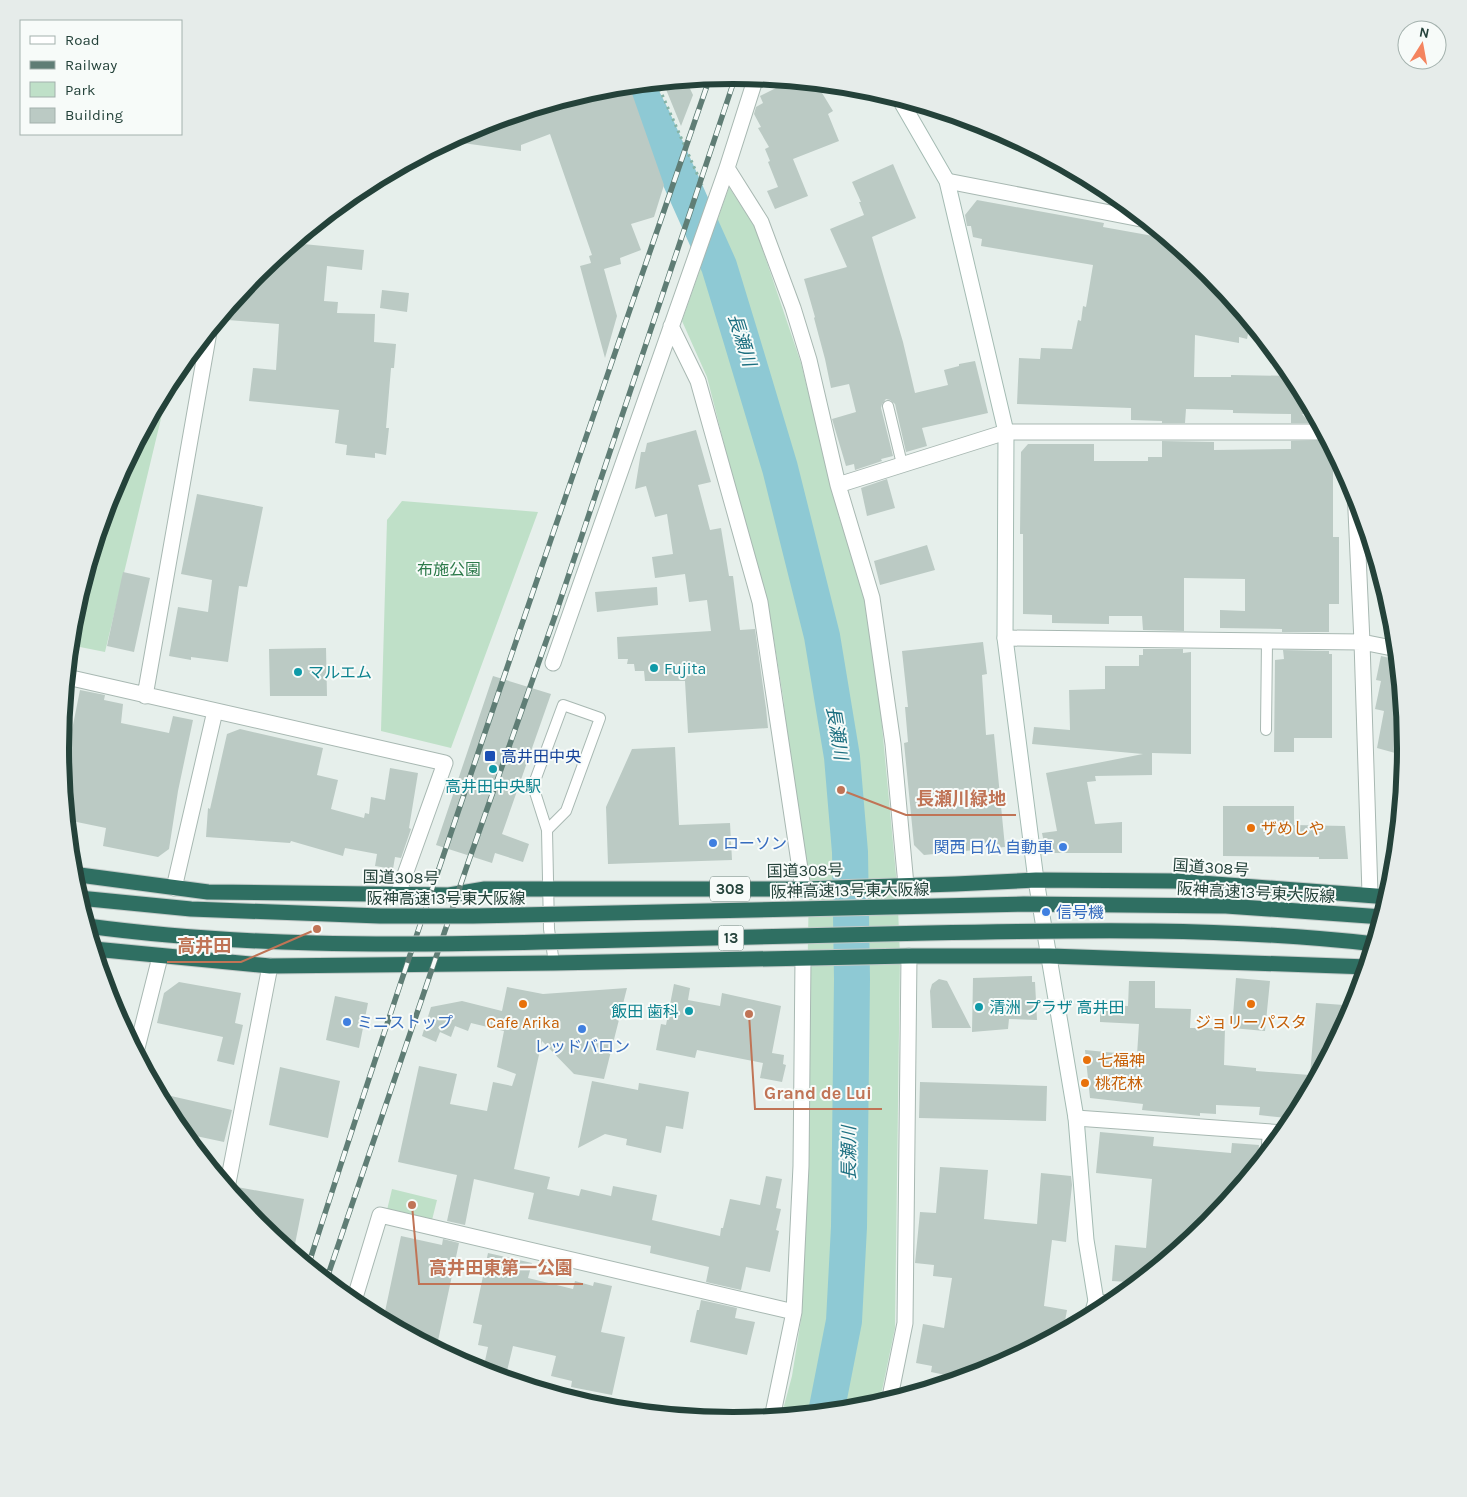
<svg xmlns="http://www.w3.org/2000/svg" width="1467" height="1497" viewBox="0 0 1467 1497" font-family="Karla,'Noto Sans JP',sans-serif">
	<rect width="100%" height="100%" fill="#e6efeb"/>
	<!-- green -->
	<path fill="#bfe0c8" d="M729,187L755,227L801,363L839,517L854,559L867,602L877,673L897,885L900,956L895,1328L879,1405L865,1409L781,1417L792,1376L802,1313L809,879L791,769L783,697L768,603L734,483L707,377L682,321Z
		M170,381L105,652L70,645L73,617L111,491Z
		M402,501L538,512L451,748L381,731L387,520Z
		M392,1189L437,1200L432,1220L387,1210Z"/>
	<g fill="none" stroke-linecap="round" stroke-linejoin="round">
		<!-- river -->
		<path stroke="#8ec9d4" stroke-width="36" d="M636,85L653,119L719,266L741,338L780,468L822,636L842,757L850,852L852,979L849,1227L844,1321L826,1413"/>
	</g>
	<!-- building -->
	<path fill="#bbcac4" d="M686,80L693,95L681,126L663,82Z
		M790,81L816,83L833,111L828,114L839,141L793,159L808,196L775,209L767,191L778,187L768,162L770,161L765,149L769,147L758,128L761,127L754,114L756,107L763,103L760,96Z
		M629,85L664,185L654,217L631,224L641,250L620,258L621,264L604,269L617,316L605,358L580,266L591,263L589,256L592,255L550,134L521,145V151L448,141L476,126L526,111L525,120L616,87Z
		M893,164L916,218L872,237L903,342L915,393L948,385L944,370L959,366V364L975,361L988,413L922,428L927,446L906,452L895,404L890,400L886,399L882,404L881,408L893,456L881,459L882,461L855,470L854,464L846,466L832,419L856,412L849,384L831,388L825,359L814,318L815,317L804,279L847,267L830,229L864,215L859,202H861L852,182Z
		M977,200L1104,223L1103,227L1170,239L1210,272L1262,337L1248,334L1247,339L1239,337V343L1195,335L1194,377H1231V375L1294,376L1315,414H1302L1310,423H1291V414L1233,413V410L1186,409L1185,423H1162V421L1131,420V408L1017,404L1019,358L1040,359L1041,348L1072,349L1078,320L1081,321L1083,306L1086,307L1093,265L981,246L982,239L973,237L971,226H967L965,215Z
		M293,243L364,250L362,270L327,266L324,301L338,302L337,313L375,314L374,342L396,344L394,368H391L386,428H389L386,455L375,453V458L346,455L347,445L335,443L339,410L249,401L253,368L276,370L279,324L228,320L229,307L257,272Z
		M382,290L409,293L407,312L380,308Z
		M696,430L711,482L698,485L710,530L721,528L729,576H733L740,630L755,629L766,708L768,728L688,733L685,681H645L644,671H635L634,664H627L628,659H618L617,637L711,631L707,600L689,602L685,574L655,578L652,557L673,554L667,514L655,517L646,486L635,489L641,452H645L647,443Z
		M1328,440L1333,449V537H1339V604H1329V632H1282V629L1220,628V610L1245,611V579L1184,578V631L1143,630L1142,616H1109V624L1052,623V615L1023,614V534H1020L1021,452L1028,444H1094V461H1148V457H1162V441L1214,442V450L1291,449V441Z
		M887,479L895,508L867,516L861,488Z
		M197,494L263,507L247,587L239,586L228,662L191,657V660L169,656L178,607L208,612L212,580L181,574Z
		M927,545L935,570L880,585L874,561Z
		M123,572L150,578L134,652L107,646Z
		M657,587L658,605L597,612L595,592Z
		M983,642L987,674L982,675L986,735L994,734L1005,847L924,855L914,845L904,743L908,742L905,707H908L902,651Z
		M326,648L327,696H270L269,649Z
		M1143,649H1183V653L1191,652V754L1152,753V775L1095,776L1096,781L1087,782L1095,824L1122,822V853H1046L1042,833L1057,831L1046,773L1143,754L1032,744L1034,727L1070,730L1069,690L1105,689V666H1139V655H1143Z
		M1283,650L1329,651V654H1332V738H1294V752H1274L1275,660L1284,659Z
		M1381,656L1398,660L1406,756L1377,748L1384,711L1375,709L1381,681L1376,680Z
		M493,676L551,694L502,834L529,844L523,862L495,853L492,863L436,845Z
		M80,690L105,695L104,700L123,704L121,723L169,733L173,716L193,720L178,791L169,849L158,857L103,846L106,828L67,820L60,748L62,728L72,730Z
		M240,729L323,748L317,775L338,780L331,809L364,818L365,813L369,814L371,797L385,800L390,768L418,773L409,828L411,829L401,858L395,857L393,869L375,866L377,854L345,848L343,856L291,841L290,843L206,837L208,808L210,809L227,734Z
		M675,747L679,825L730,823L732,860L608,864L606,807L632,749Z
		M1223,806H1294V825L1345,826L1348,859H1319V857L1223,856Z
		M1032,976V982H1035L1037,1020L1009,1019L1008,1029L972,1032L973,978Z
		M1236,978L1270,981L1265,1031L1232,1028Z
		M939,979L947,981L971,1028H932L930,991L932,984Z
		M1129,981H1155V1008L1191,1009L1190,1028H1225L1224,1065L1256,1068V1071L1310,1075L1316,1003L1344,1005L1341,1033L1296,1119L1259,1115L1260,1107L1216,1105V1114L1200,1113V1116L1142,1110L1143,1104L1090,1098L1085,1050L1137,1055L1139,1024L1100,1022V1005L1128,1006Z
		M179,982L241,993L235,1023L243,1025L234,1065L217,1061L223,1037L157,1023L164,993Z
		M674,984L690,988L688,1000L720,1006L722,993L781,1006L772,1053L784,1055L783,1064L786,1065L782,1082L760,1078L763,1063L697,1050L695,1058L656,1050L661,1024L666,1025Z
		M507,987L543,994L627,988L604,1079L574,1074L542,1041L514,1169L550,1177L547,1189L579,1196L581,1189L611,1196L613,1186L657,1195L652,1220L720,1236L721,1228H723L730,1199L760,1205L766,1176L782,1179L776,1208L781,1209L776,1230L779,1231L770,1272L746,1267L741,1290L706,1282L709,1267L650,1253L651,1246L528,1219L534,1193L474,1179L465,1225L447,1221L457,1175L398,1162L419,1066L457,1074L450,1104L487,1111L493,1082L512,1086L516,1074L497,1067L504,1031L471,1023L468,1031L455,1026L451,1037L440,1032L436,1042L422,1036L431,1007L462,1001L502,1011Z
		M335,996L368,1003L359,1048L326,1040Z
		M280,1067L340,1081L328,1138L269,1125Z
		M592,1081L638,1090L639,1083L689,1092L683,1129L666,1126L661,1153L626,1145L627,1139L605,1134L578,1148Z
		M920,1082L1047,1086L1046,1121L919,1118Z
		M158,1093L232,1110L224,1142L196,1136L194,1147L173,1122Z
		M1100,1132L1154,1137L1153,1146L1231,1153L1232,1143L1259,1145L1257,1167L1210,1225L1126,1293L1128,1282L1112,1281L1115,1245L1146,1248L1152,1179L1096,1173Z
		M940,1167L988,1170L984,1219L1037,1224L1041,1173L1071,1176L1072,1185L1066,1242L1052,1240L1044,1306L1067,1310L1063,1332L991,1371L965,1379L931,1372L932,1366L916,1363L923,1324L944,1328L952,1278L933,1276L934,1265L915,1263L920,1212L936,1213Z
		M237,1187L304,1199L293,1254L257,1225L233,1195Z
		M401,1236L442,1245L443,1239L459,1243L436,1350L383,1321Z
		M488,1253L532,1263L528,1278L573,1289L575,1281L593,1286L594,1282L612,1286L601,1332L625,1337L612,1395L571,1387L572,1381L551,1376L556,1356L513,1346L506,1375L483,1370L488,1347L478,1345L482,1325L473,1323Z
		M701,1300L737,1308L735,1318L755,1322L747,1355L690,1342L697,1310H699Z"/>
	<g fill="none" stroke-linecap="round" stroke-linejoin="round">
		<!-- lane casing -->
		<g stroke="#a8b8b2" stroke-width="12">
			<path id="lane" d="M888,406L902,464
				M1266,730L1267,641
				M547,830L566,811L600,718L563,705L533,786L547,830L549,929L554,963
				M1266,1156L1268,1132"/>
		</g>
		<!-- street casing -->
		<g stroke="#a8b8b2" stroke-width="17">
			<path id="street" d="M727,168L761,222L793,308L809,360L838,485L872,598L893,744L906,885
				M947,181L1146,220
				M671,326L698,381L760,602L803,889
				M838,485L1006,432H1324
				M1355,489L1362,642L1370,894
				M1005,638L1362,642L1397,649
				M553,663L727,168L756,77
				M67,677L445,763L398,894
				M145,696L209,332
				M174,888L215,711
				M136,1052L160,957
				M1076,1118L1285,1133
				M227,1188L270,966
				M1096,1301L1112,1305
				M353,1304L380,1215L794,1312
				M889,1402L905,1323L909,956
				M772,1418L794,1312L801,1166L803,959"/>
		</g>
		<!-- secondary casing -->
		<g stroke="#a4bbb3" stroke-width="17">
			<path id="secondary" d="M899,98L947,181L1006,432L1005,638L1036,880L1076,1118L1086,1240L1096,1301L1091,1318"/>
		</g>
		<!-- highway casing -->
		<g stroke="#c2cac8" stroke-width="17">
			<path id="highway" d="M72,874L208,892L449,895L485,889H803L955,884L1036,880L1175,881L1389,897
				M94,949L270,966L554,963L909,956H1050L1368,967"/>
		</g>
		<!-- path -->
		<path stroke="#86b3a5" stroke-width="3" stroke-dasharray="2.5 4" stroke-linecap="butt" d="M657,83L702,185"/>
		<!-- lane -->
		<use href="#lane" stroke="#fff" stroke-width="10"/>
		<!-- street -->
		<use href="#street" stroke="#fff" stroke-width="15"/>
		<!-- secondary -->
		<use href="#secondary" stroke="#fff" stroke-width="15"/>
		<!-- highway -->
		<use href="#highway" stroke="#2f6f62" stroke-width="15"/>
		<!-- rail casing -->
		<g stroke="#5f7d75" stroke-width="5.5">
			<path id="rail" d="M308,1266C436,868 574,473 710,77
				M326,1281L468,863L554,619L736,75"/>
		</g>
		<!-- rail -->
		<use href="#rail" stroke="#f7fbf9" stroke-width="4" stroke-dasharray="11" stroke-linecap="butt"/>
		<!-- highway-bridge casing -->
		<g stroke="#c2cac8" stroke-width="17" stroke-linecap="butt">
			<path id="highway-bridge" d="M79,898L191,909L380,916H473L1024,904L1226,906L1383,917
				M87,926C235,946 390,946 540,942C669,939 799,936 928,933C1077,930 1227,927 1375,944"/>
		</g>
		<!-- highway-bridge -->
		<use href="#highway-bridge" stroke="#2f6f62" stroke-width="15"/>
	</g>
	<!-- markers -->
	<g fill="#0f9aa8" stroke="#f7fbf9" stroke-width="2">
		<circle cx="654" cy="668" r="5"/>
		<circle cx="298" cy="672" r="5"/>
		<circle cx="493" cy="769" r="5"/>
		<circle cx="979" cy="1007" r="5"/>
		<circle cx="689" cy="1011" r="5"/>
	</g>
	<rect fill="#1a4fb4" stroke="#f7fbf9" stroke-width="2" x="484" y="750" width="12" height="12" rx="2.5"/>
	<g fill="#e8710a" stroke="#f7fbf9" stroke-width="2">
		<circle cx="1251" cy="828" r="5"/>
		<circle cx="523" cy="1004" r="5"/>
		<circle cx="1251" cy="1004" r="5"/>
		<circle cx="1087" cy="1060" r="5"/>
		<circle cx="1085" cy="1083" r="5"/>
	</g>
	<g fill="#3f7fe0" stroke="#f7fbf9" stroke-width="2">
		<circle cx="713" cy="843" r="5"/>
		<circle cx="1063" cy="847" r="5"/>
		<circle cx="1046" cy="912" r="5"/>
		<circle cx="347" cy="1022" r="5"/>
		<circle cx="582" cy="1029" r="5"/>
	</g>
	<g text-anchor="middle" stroke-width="4" stroke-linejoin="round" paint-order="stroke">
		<!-- shield labels -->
		<g fill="#f7fbf9" stroke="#637a73" stroke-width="1">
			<rect x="710" y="876.5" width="40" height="25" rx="4"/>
			<rect x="718.5" y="925.5" width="25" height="25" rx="4"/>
		</g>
		<g font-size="15" font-weight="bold" fill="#24423a">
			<text x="730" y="894">308</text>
			<text x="731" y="943">13</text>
		</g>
		<!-- park labels -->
		<g font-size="16" fill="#2d7a4b" stroke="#f7fbf9">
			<text x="449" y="575">布施公園</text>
		</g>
		<!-- culture labels -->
		<g font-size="16" fill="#0d838f" stroke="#f7fbf9" text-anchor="start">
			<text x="664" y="674">Fujita</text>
			<text x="308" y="678">マルエム</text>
			<text x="493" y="792" text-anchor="middle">高井田中央駅</text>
			<text x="989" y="1013">清洲 プラザ 高井田</text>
			<text x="679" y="1017" text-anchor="end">飯田 歯科</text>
		</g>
		<!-- transit labels -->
		<g font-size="16" fill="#164399" stroke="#f7fbf9" text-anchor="start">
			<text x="501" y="762">高井田中央</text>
		</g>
		<!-- food labels -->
		<g font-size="16" fill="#c56008" stroke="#f7fbf9" text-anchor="start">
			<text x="1261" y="834">ザめしや</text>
			<text x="523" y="1028" text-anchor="middle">Cafe Arika</text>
			<text x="1251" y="1028" text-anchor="middle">ジョリーパスタ</text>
			<text x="1097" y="1066">七福神</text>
			<text x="1095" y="1089">桃花林</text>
		</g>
		<!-- shop labels -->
		<g font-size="16" fill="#366cbe" stroke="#f7fbf9" text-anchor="start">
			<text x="723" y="849">ローソン</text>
			<text x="1053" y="853" text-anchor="end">関西 日仏 自動車</text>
			<text x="1056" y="918">信号機</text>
			<text x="357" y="1028">ミニストップ</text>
			<text x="582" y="1052" text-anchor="middle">レッドバロン</text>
		</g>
		<!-- street labels -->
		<g font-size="16" fill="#24423a" stroke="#f7fbf9">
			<text transform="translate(1211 867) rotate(4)" y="6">国道308号</text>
			<text transform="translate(805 870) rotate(-1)" y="6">国道308号</text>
			<text transform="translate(401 877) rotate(1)" y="6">国道308号</text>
			<text transform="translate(850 890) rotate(-1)" y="6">阪神高速13号東大阪線</text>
			<text transform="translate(1256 892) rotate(3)" y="6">阪神高速13号東大阪線</text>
			<text x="446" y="904">阪神高速13号東大阪線</text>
		</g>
		<!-- water labels -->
		<g font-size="18" font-style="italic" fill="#1c6f80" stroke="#f7fbf9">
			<text transform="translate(742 340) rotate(73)" y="6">長瀬川</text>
			<text transform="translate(837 733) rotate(81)" y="6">長瀬川</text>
			<text transform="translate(849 1153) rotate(-90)" y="6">長瀬川</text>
		</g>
	</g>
	<!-- crop -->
	<path d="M0 0H1467V1497H0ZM69 748a664 664 0 1 1 1328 0a664 664 0 1 1-1328 0Z" fill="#e6ecea" fill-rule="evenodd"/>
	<path fill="none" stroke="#24423a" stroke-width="6" d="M69 748a664 664 0 1 1 1328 0a664 664 0 1 1-1328 0Z"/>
	<!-- callouts -->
	<path fill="none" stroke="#c07456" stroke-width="2" d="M841 790L906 815H1016M317 929L241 962H167M749 1014L755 1109H882M412 1205L419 1284H583"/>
	<g fill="#c07456" stroke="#f7fbf9" stroke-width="2">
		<circle cx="841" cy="790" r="5"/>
		<circle cx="317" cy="929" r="5"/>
		<circle cx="749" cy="1014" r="5"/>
		<circle cx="412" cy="1205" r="5"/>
	</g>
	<g font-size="18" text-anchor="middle" font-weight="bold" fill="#c07456" stroke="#f7fbf9" stroke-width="4" stroke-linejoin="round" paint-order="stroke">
		<text x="961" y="805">長瀬川緑地</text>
		<text x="204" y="952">高井田</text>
		<text x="818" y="1099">Grand de Lui</text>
		<text x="501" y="1274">高井田東第一公園</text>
	</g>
	<!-- legend -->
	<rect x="20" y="20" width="162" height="115" fill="#f7fbf9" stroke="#a3b1ad"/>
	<rect x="30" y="36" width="25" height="8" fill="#ffffff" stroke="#a3b1ad"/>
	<text x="65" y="45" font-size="15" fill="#24423a">Road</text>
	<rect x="30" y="61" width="25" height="8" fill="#5f7d75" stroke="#a3b1ad"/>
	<text x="65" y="70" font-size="15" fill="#24423a">Railway</text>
	<rect x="30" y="82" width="25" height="15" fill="#bfe0c8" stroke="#a3b1ad"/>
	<text x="65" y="95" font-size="15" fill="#24423a">Park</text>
	<rect x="30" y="108" width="25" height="15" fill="#bbcac4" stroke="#a3b1ad"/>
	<text x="65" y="120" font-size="15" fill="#24423a">Building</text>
	<!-- north arrow -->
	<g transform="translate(1422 45) rotate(11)"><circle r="24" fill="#f7fbf9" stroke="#a3b1ad"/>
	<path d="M0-4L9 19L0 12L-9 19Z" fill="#f4845f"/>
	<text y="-8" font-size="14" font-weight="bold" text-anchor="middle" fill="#24423a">N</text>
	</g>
</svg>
